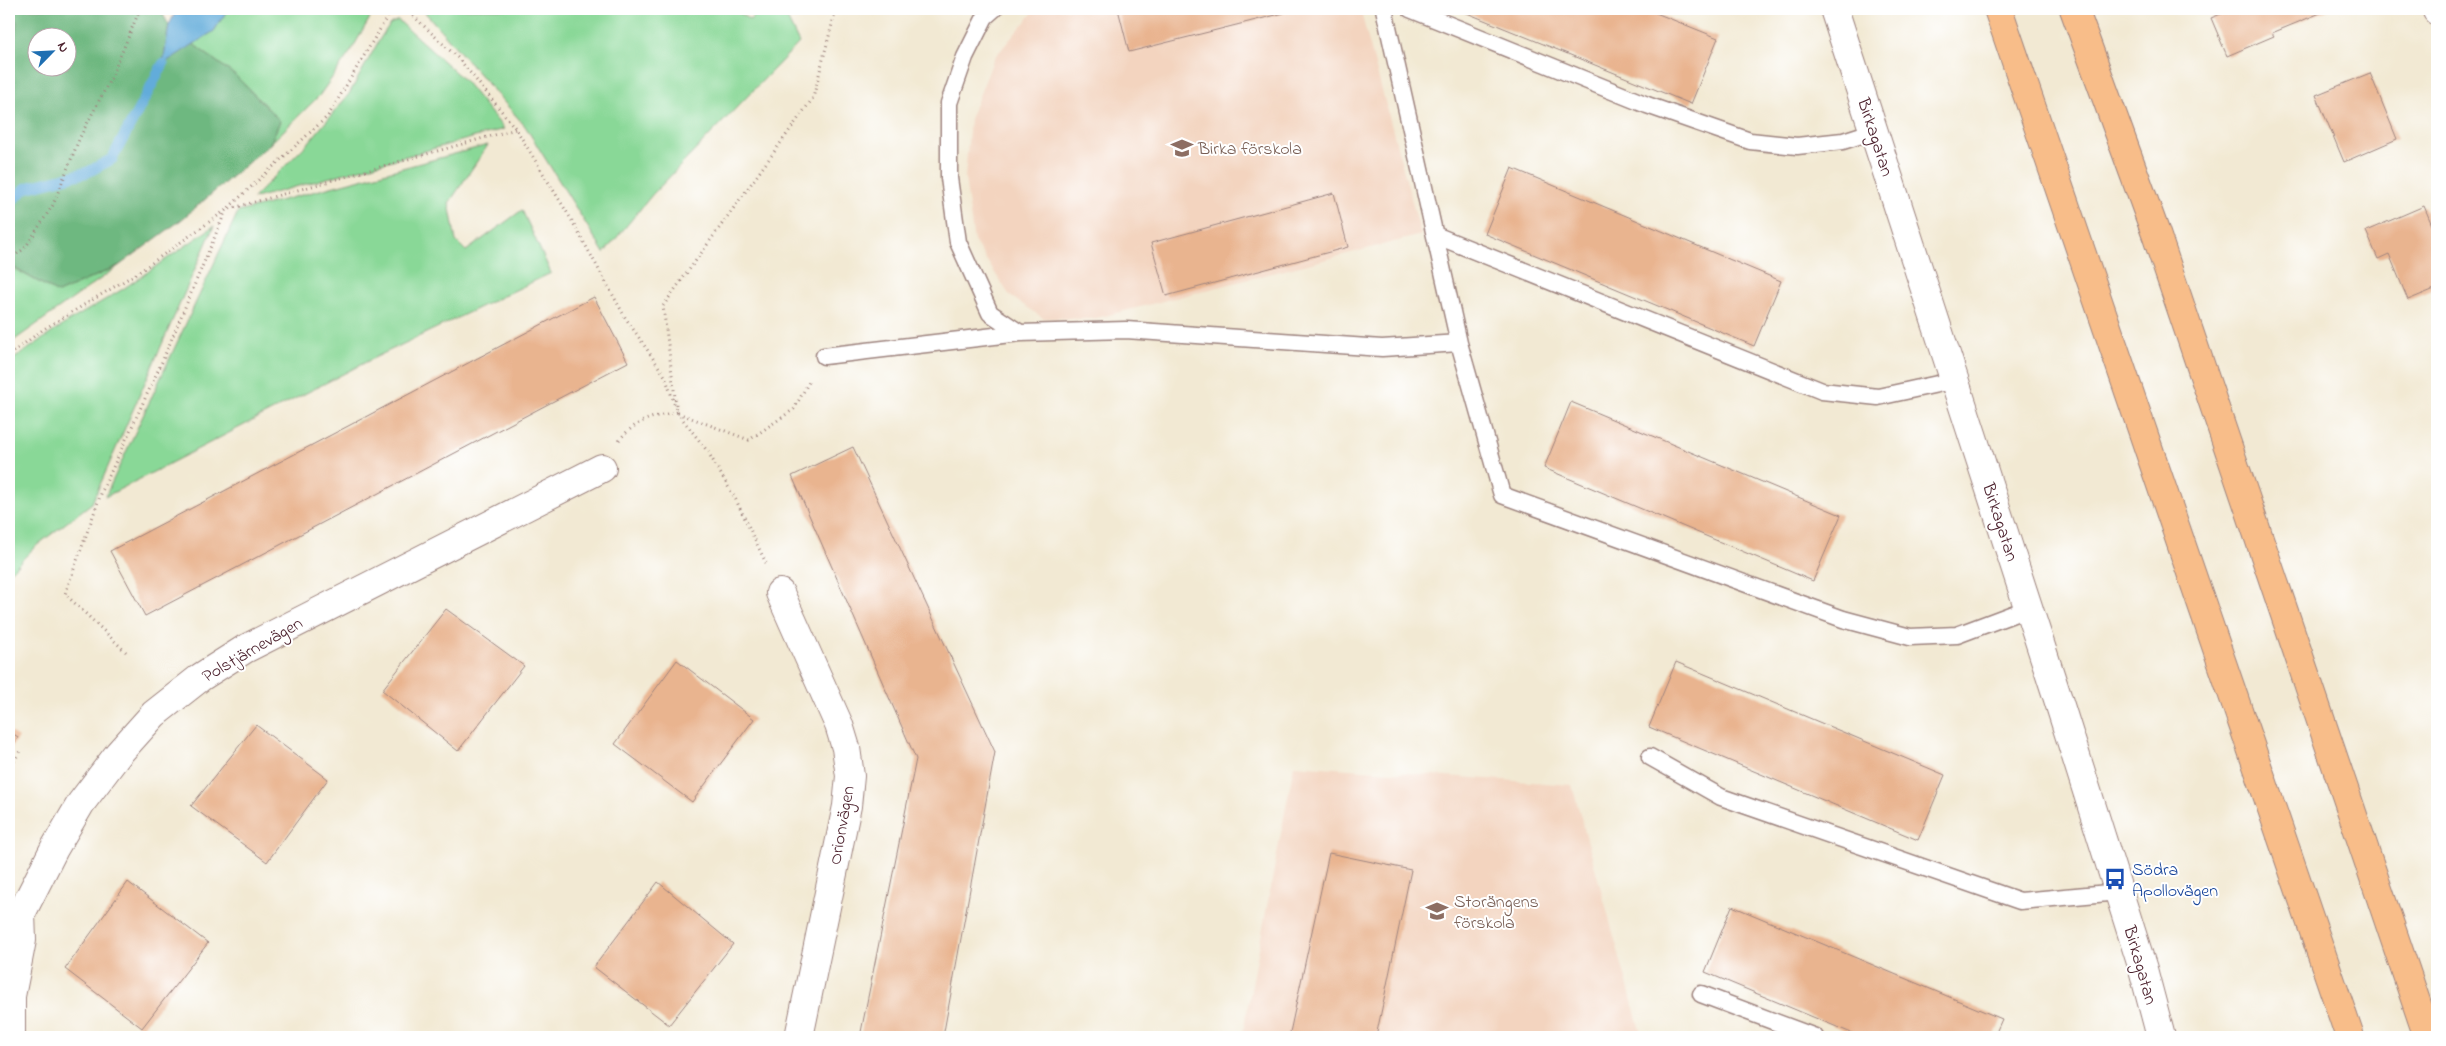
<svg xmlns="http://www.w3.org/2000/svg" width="2446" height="1046" viewBox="0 0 2446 1046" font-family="'Indie Flower',sans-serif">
	<rect width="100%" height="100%" fill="#fff"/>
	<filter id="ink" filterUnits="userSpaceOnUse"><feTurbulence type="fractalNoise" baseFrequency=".02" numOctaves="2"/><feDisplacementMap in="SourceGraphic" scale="10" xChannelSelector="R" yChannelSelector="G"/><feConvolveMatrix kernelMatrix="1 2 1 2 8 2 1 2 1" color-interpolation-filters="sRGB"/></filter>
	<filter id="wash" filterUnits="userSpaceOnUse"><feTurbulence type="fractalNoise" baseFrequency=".0096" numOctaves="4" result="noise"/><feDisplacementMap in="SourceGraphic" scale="20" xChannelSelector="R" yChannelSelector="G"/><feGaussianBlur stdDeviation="1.12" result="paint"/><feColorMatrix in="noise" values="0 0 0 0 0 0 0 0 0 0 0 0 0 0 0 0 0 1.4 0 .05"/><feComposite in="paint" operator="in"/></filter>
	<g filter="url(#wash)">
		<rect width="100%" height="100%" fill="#f2e9d3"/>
		<!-- built -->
		<path fill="#f3d4bf" d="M1036,9H1360L1421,235L1093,319L1043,318L1010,296L974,241L965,178L970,119L994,58Z
			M1294,765L1572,785L1642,1037H1242Z"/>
		<!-- green -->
		<path fill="#89d897" stroke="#6a7c61" d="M9,9L17,22L9,67Z
			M228,9H375L351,51L319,96L270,144L280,121L236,76L193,44L214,31Z
			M422,9H733L750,20L758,9H778L785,14L799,43L652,195L604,253L525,126Z
			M398,20L465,81L504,129L252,199L309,142L349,94L381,37L390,24Z
			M488,145L449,203L456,241L466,251L522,210L551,273L372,359L105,497L238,212Z
			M214,226L92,503L36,546L9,573V362L69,321L123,289Z
			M120,265L9,344V267L10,266L58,293Z"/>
		<!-- forest -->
		<path fill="#6eb880" stroke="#5c6c56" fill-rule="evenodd" d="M9,9H160L169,25L163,63L193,44L236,76L280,121L270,144L181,220L120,265L58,293L9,265V67L17,22ZM38,38H68V68H38Z"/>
		<!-- water -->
		<path fill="#62acda" stroke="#566682" d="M177,9H228L214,31L163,64L169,25Z"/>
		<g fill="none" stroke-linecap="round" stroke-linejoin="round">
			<!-- stream -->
			<path stroke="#62acda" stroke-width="11" d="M9,203L26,188L88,172L112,159L163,64"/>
		</g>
		<g id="blocks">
			<!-- building -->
			<path fill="#e9b48f" d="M1118,9H1283L1284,13L1129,52Z
				M1457,9H1646L1718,38L1691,104Z
				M2233,9H2330L2272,33L2274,36L2227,56L2211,18Z
				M2370,73L2397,139L2344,162L2316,95Z
				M1512,168L1781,281L1754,346L1485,234Z
				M1334,193L1348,247L1166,296L1151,243Z
				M2424,206L2437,237V288L2408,300L2389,254L2378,259L2366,231Z
				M594,297L628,362L145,616L110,551Z
				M1571,402L1841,515L1813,581L1544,468Z
				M853,447L995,752L943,1037H860L916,759L792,476Z
				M446,609L524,666L458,751L382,690Z
				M677,660L754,719L692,802L615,744Z
				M1676,662L1945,775L1918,840L1649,727Z
				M256,725L328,779L267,862L191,806Z
				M9,731L18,737L9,751Z
				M1329,853L1411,870L1376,1037H1289Z
				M128,882L208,943L142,1028L65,969Z
				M658,882L733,944L669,1025L594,967Z
				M1732,906L2002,1019L1994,1037H1861L1705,972Z"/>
		</g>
	</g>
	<g filter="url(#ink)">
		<use href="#blocks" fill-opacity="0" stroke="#9e847f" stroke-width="1"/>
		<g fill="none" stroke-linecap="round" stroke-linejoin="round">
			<!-- service casing -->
			<g stroke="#9e847f" stroke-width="19">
				<path id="service" d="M994,9L985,17L965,57L949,103V178L958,242L990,313L1020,333L1126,330L1382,348L1459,343L1384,9
					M1410,9L1647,105L1750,141L1797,146L1843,141L1874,131
					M1435,235L1822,391L1878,397L1956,380
					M1459,343L1502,495L1843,619L1910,637L1957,635L2029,608
					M824,356L1020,333
					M1650,757L1721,797L2020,901L2119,892
					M1701,994L1815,1037"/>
			</g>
			<!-- minor casing -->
			<g stroke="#9e847f" stroke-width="30">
				<path id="minor" d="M2437,9V11
					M780,593L839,725L846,748L850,776L847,806L799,1037
					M11,1037V996L22,940L21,914L54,849L81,803L119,753L154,714L201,677L245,649L602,468"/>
			</g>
			<!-- tertiary casing -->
			<g stroke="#9e847f" stroke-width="30">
				<path id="tertiary" d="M1834,9L2057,696L2143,969L2161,1037"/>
			</g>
			<!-- motorway casing -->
			<g stroke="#9e847f" stroke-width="30">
				<path id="motorway" d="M1998,9L2350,1037
					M2074,9L2156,234L2428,1037"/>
			</g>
			<!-- path -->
			<path stroke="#9e847f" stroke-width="3" stroke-dasharray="1 4" stroke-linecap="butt" d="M406,9L459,59L516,129L571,219L625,317L665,376L677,412L708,452L736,500L766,563
				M9,260L25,248L53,205L80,137L112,76L140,9
				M9,355L44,329L139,272L226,210L328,116L392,9
				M676,405L663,306L813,98L836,9
				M678,413L749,440L794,409L810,380
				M619,440C637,420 650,417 677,412
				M126,652L65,594L102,491L162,362L226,210L516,129
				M9,770L20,751"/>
			<!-- service -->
			<use href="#service" stroke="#fff" stroke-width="16"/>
			<!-- minor -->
			<use href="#minor" stroke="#fff" stroke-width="28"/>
			<!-- tertiary -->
			<use href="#tertiary" stroke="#fff" stroke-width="28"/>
			<!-- motorway -->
			<use href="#motorway" stroke="#f8bd89" stroke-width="28"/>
		</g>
	</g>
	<!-- icons -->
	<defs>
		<g id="school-bare" transform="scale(1.725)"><path d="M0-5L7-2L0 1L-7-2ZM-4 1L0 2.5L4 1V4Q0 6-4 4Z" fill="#8d6e63" stroke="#fff" stroke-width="2.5" paint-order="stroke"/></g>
		<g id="bus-bare" transform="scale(1.725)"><path d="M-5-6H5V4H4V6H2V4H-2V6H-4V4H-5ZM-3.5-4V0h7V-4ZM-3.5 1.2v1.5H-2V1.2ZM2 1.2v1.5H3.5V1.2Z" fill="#1a4fb4" stroke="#fff" stroke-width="2.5" paint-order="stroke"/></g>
	</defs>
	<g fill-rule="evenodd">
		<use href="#school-bare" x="1182" y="148"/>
		<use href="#bus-bare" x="2115" y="879"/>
		<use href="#school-bare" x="1437" y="911"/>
	</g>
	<g text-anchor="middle" stroke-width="4" stroke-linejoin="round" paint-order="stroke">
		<!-- street labels -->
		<g font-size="18" fill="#4a1f2b" stroke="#fff">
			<text transform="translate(1876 137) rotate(72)" y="6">Birkagatan</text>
			<text transform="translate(2001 522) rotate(72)" y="6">Birkagatan</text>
			<text transform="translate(252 649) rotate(-30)" y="6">Polstjärnevägen</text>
			<text transform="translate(841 825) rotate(-80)" y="6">Orionvägen</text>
			<text transform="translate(2141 965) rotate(74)" y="6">Birkagatan</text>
		</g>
		<!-- education labels -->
		<g font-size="18" fill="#785e54" stroke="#fff" text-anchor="start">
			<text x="1198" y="154">Birka förskola</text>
			<text x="1454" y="907">Storängens<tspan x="1454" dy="21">förskola</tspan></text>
		</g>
		<!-- transit labels -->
		<g font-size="18" fill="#164399" stroke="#fff" text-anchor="start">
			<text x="2132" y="875">Södra<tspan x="2132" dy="21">Apollovägen</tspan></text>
		</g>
	</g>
	<!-- margin -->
	<rect width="2446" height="1046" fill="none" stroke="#fff" stroke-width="30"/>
	<!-- north arrow -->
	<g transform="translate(52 52) rotate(66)"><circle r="24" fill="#ffffff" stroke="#b7a5aa"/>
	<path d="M0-4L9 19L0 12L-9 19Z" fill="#1f6fb2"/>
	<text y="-8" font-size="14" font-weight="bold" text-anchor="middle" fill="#4a1f2b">N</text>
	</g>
</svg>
